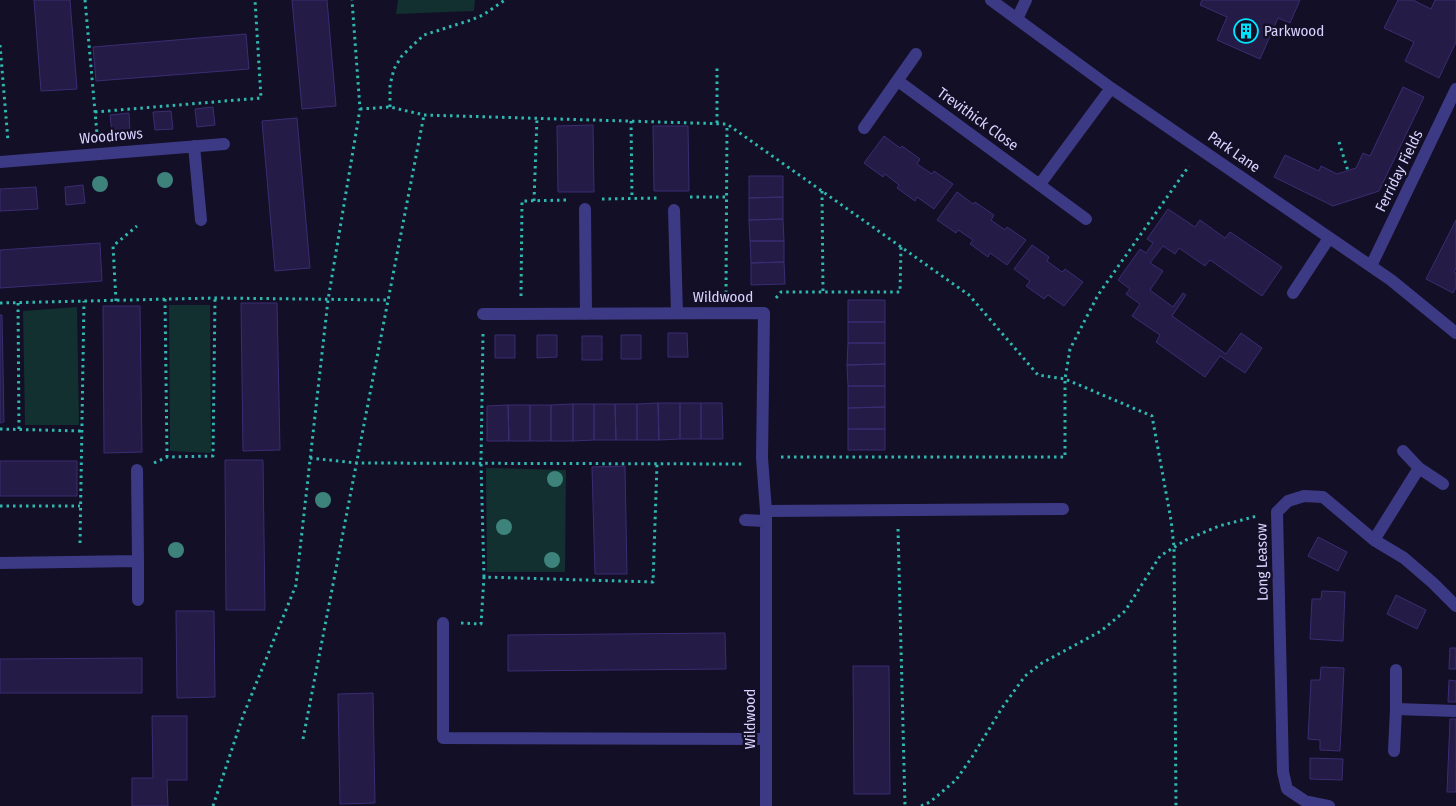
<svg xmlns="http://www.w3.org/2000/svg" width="1456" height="806" viewBox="0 0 1456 806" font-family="'Fira Sans Condensed',sans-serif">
	<rect width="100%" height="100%" fill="#130f26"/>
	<!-- green -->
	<path fill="#12302f" d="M398,0H475L474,11L396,14Z
		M169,305H210L211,453L170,451Z
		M77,307L79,425H25L23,311Z
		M486,468L566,470L565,572H487Z"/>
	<!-- building -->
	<path fill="#241b47" stroke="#3b2d73" d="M34,0H70L77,89L41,91Z
		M292,0H327L336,106L302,109Z
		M1202,0H1300L1290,23L1278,18L1260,59L1217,40L1227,17L1200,5Z
		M1398,0H1413L1431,9L1435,0H1456V42L1439,78L1405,61L1414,42L1384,28Z
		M246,34L249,69L96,81L93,47Z
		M1403,87L1424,97L1379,191L1333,206L1274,177L1285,155L1319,171L1321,166L1337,174L1356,168L1363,153L1370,156Z
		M213,107L215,125L197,127L195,109Z
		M171,111L173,129L155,130L153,112Z
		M129,113L130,131L112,133L110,115Z
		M297,118L310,268L275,271L262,121Z
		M593,125L594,192H558L557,126Z
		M653,126H688L689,191H654Z
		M884,136L900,148L902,146L920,159L917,164L932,174L934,171L953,184L934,209L917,197L915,201L897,188L899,185L885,174L883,177L864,163Z
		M749,176H783V197L749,198Z
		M83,185L85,203L66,205L65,187Z
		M36,187L38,209L0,211V189Z
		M957,192L973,204L975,202L994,215L991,220L1005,230L1007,227L1026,240L1007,265L990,253L988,257L970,244L973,240L958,230L956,233L937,220Z
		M783,197V219L749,220V198Z
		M1168,209L1195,227L1200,220L1225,238L1230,232L1282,267L1262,296L1210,260L1205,266L1179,248L1175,254L1163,246L1150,263L1163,271L1150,290L1173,307L1183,293L1186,295L1172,316L1226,354L1241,333L1262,348L1245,373L1220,356L1205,377L1156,342L1160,335L1132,316L1140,304L1126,294L1130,289L1118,280L1140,249L1146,253L1153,243L1147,239Z
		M783,219L784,241H750L749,220Z
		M1456,220V268L1454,272L1456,273V287L1453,293L1426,279Z
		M750,241H784V262L751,263Z
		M100,243L102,281L0,288V250Z
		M1032,245L1049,257L1047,261L1062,272L1065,269L1083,282L1064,306L1048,295L1044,299L1026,286L1030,281L1014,269Z
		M784,262L785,284L751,285V263Z
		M848,300H885V322H848Z
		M241,303H277L280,450L243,451Z
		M103,306H140L142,452L104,453Z
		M0,315H2L4,422L0,423Z
		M848,322H885V343H848Z
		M668,333H687L688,357H668Z
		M495,335H515V358H495Z
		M537,335H557V357L537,358Z
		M621,335H641V359H621Z
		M582,336H602V360H582Z
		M848,343H885V364L847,365Z
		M885,364V386H848L847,365Z
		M848,386H885V407L848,408Z
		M658,403L659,440H637V404Z
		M658,403H680V439L659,440Z
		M680,403H701V439H680Z
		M701,403H722L723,439H701Z
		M573,404V441H551V405Z
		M573,404H594V440L573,441Z
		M594,404H615L616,440H594Z
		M615,404H637V440H616Z
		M508,405L509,441H487V406Z
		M508,405H530V441H509Z
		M530,405H551V441H530Z
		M885,407V429H848V408Z
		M848,429H885V450H848Z
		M225,460H263L265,610H226Z
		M0,461H77V496H0Z
		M625,466L627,574H595L592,467Z
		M1318,537L1347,552L1338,571L1308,556Z
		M1322,591L1345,592L1343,641L1310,639L1312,599H1321Z
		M1396,595L1426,610L1417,629L1387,614Z
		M176,611H214L215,697L177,698Z
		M725,633L726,669L508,671V635Z
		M1450,648H1456V669H1449Z
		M142,658V693H0V659Z
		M853,666H889L890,794H854Z
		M1321,667L1344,668L1340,751L1320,750V740L1308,739L1311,680H1320Z
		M1449,680L1456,681V702H1448Z
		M373,693L375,803L340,804L338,694Z
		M152,716H187V780H167L168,806H132V778H153Z
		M1450,719H1456V792H1447Z
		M1310,758L1343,759L1342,780L1310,779Z"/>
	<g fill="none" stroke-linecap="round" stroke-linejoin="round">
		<!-- path -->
		<path stroke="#2fb8b0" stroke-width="3" stroke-dasharray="2.5 4" stroke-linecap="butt" d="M85,0L97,134
			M0,45L8,141
			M390,107V85L394,69L401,57L413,45L424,35L471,20L483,15L505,0
			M360,109L390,107L424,115L727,124L969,295L1038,375L1065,379L1152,416L1171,520L1174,547L1176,806
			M95,112L261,98L255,0
			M631,121L632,199
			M717,123V67
			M1339,142L1348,171
			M822,191L823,292
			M690,197H727
			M602,199L658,198
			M534,201L537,118
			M726,293L727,125
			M521,296L522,201L569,200
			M776,298L781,292H900L901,247
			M165,299L167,457
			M116,301L113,246L137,226
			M0,303L215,298L388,300
			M18,303L19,429
			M483,334L481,463L484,577
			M0,429L82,431
			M781,457H1065V379L1070,349L1098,295L1189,166
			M310,458L357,463L744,464
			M154,463L167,457L213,456L215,298
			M0,506H80
			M898,529L905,806
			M80,543L84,301
			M461,623L481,624L484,577L653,582L657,464
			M303,739L424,115
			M213,806L243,716L296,585L328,300L360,109L352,0
			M921,806L930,802L956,780L972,757L1002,708L1025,676L1042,663L1101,631L1125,611L1160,556L1186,540L1219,526L1257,516"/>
		<!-- minor -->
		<path stroke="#3d3a85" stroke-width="12" d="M991,0L1111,88L1391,280L1456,333
			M1017,19L1026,0
			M898,81L1086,219
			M864,128L916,54
			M194,146L201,220
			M0,162L224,144
			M1040,184L1111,88
			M585,209L586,314
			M674,210L677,313
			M1371,266L1456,89
			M1293,293L1329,238
			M483,314L764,313L762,458L766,511V806
			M1403,451L1419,468
			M137,470L138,561
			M766,511L1063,509
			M745,520L766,521
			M1374,540L1419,468L1443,484
			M0,563L138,561V600
			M443,623V738L766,739
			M1396,709V670
			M1394,751L1396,709L1456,711
			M1329,806L1305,801L1287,789L1283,772L1277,512L1288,501L1304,496L1323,497L1374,540L1404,558L1433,583L1456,606"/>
	</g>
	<!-- trees -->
	<g fill="#3d827b">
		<circle cx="165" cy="180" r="8"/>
		<circle cx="100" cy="184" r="8"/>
		<circle cx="555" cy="479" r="8"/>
		<circle cx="323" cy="500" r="8"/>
		<circle cx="504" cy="527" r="8"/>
		<circle cx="176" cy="550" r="8"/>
		<circle cx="552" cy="560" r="8"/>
	</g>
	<!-- icons -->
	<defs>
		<g id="building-ring" transform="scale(1.25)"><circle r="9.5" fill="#130f26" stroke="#00e5ff" stroke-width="1.5"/><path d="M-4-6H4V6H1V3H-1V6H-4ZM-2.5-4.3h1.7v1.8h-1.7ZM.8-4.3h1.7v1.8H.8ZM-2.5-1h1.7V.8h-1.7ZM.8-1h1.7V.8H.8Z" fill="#00e5ff"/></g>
	</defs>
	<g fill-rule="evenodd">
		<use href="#building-ring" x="1246" y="31"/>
	</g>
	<g text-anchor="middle" stroke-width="5" stroke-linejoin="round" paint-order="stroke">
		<!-- poi labels -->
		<g font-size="15" fill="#d9d4ff" stroke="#130f26" text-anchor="start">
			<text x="1264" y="36">Parkwood</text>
		</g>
		<!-- street labels -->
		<g font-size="15" fill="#d9d4ff" stroke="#130f26">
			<text transform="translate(978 119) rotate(36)" y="5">Trevithick Close</text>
			<text transform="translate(111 136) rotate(-5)" y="5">Woodrows</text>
			<text transform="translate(1234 152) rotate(35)" y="5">Park Lane</text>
			<text transform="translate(1399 171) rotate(-64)" y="5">Ferriday Fields</text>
			<text x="723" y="302">Wildwood</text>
			<text transform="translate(1262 562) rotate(-91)" y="5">Long Leasow</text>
			<text transform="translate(750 719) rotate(-90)" y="5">Wildwood</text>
		</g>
	</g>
</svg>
